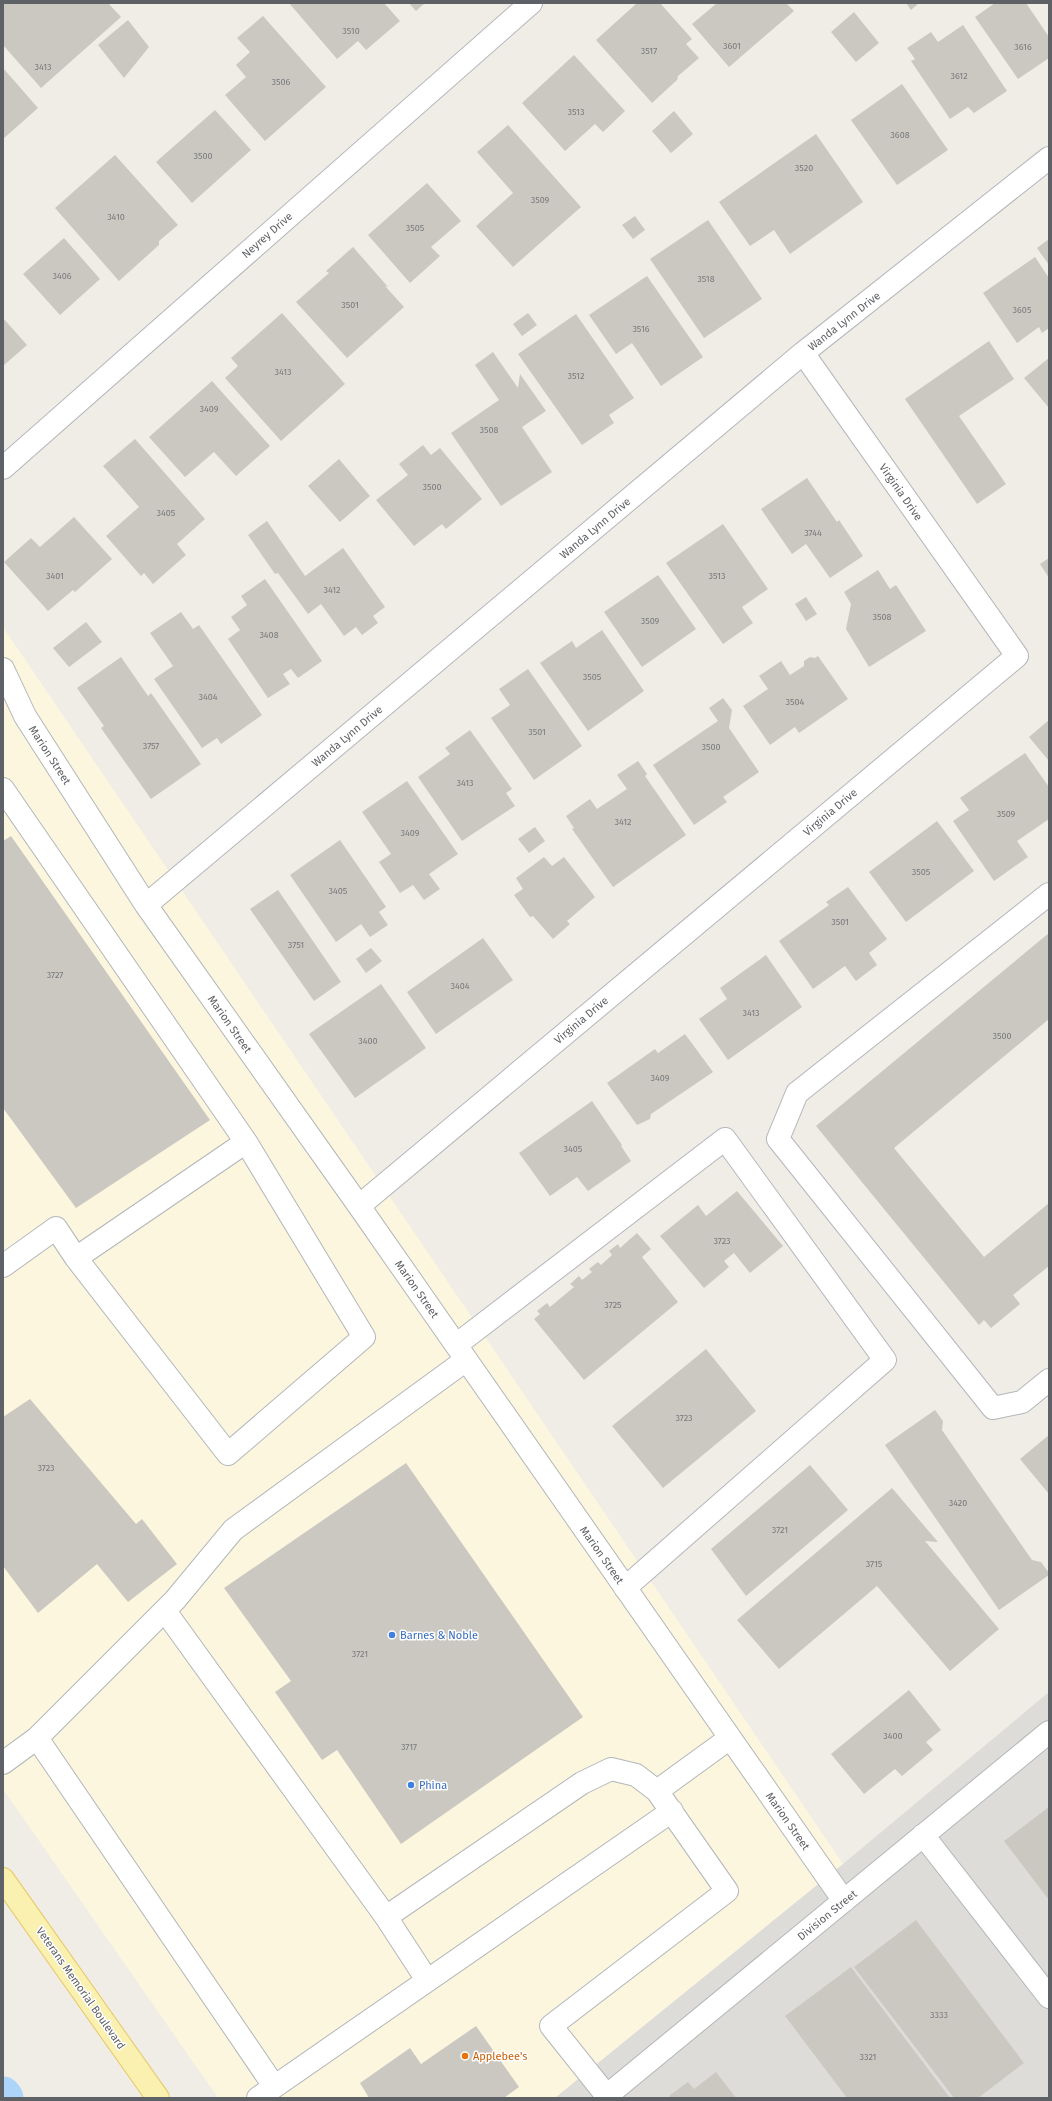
<svg xmlns="http://www.w3.org/2000/svg" width="1052" height="2101" viewBox="0 0 1052 2101" font-family="'Fira Sans',sans-serif">
	<rect width="100%" height="100%" fill="#efede6"/>
	<!-- commercial -->
	<path fill="#fcf6de" d="M3,627L843,1864L555,2098H218L3,1789Z"/>
	<!-- industrial -->
	<path fill="#dedcd8" d="M1049,1692V2098H555L843,1864Z"/>
	<g fill="none" stroke-linecap="round" stroke-linejoin="round">
		<!-- canal -->
		<path stroke="#acd5f9" stroke-width="37" d="M3,2095L5,2098"/>
	</g>
	<!-- building -->
	<path fill="#cbc8c2" d="M3,3H108L121,17L41,88L3,45Z
		M289,3H384L400,21L366,50L358,41L337,59Z
		M409,3H425L416,11Z
		M637,3H660L692,39L686,44L699,58L678,76L677,80L652,103L596,40Z
		M717,3H786L794,11L729,67L692,24Z
		M906,3H919L911,10Z
		M995,3H1026L1049,37V58L1018,79L975,17Z
		M854,12L879,43L856,62L831,32Z
		M263,16L326,87L265,141L225,95L246,77L236,65L250,52L237,38Z
		M128,20L149,47L124,78L98,45Z
		M963,25L1007,91L974,113L968,107L950,119L911,61L915,59L907,48L931,32L938,42Z
		M574,55L625,111L603,132L595,124L565,151L522,103Z
		M3,68L38,108L3,139Z
		M902,84L948,150L897,185L851,120Z
		M215,110L251,150L192,203L156,162Z
		M674,111L693,134L671,153L652,131Z
		M508,125L581,207L513,267L476,226L513,193L477,152Z
		M816,134L863,202L790,254L774,230L750,246L719,202Z
		M115,155L178,225L159,241V245L119,281L55,208Z
		M427,183L461,221L431,247L440,256L410,283L368,235Z
		M635,216L645,230L633,239L622,225Z
		M708,220L762,299L704,338L650,259Z
		M64,238L100,279L60,315L23,274Z
		M1049,239V265L1037,248Z
		M353,247L388,287L385,286L404,307L347,358L296,302L329,273L326,271Z
		M1035,257L1049,278V328L1042,333L1039,327L1017,343L983,293Z
		M647,276L703,357L661,386L632,343L616,354L589,315Z
		M282,313L345,384L281,441L225,378L238,366L231,358Z
		M528,313L537,325L522,336L513,324Z
		M576,314L634,398L609,415L614,423L582,445L518,354Z
		M3,318L27,345L3,366Z
		M989,341L1014,379L959,416L1006,484L977,504L905,399Z
		M493,352L518,388L520,374L546,411L522,427L552,472L501,506L451,433L499,400L475,365Z
		M1049,358V408L1024,378Z
		M212,381L270,446L236,476L214,452L185,477L149,437Z
		M135,439L205,519L177,544L186,555L153,584L144,573L141,576L106,536L139,507L103,466Z
		M423,445L431,455L440,448L482,499L446,529L442,524L414,546L376,500L408,475L399,464Z
		M339,459L370,496L340,522L308,486Z
		M807,478L837,522L839,520L863,556L830,578L806,544L792,554L761,509Z
		M74,517L112,559L75,592L73,590L48,611L4,562L31,538L40,547Z
		M267,521L305,576L343,548L385,607L373,616L378,623L362,635L356,627L344,636L321,604L308,614L278,573L275,574L248,535Z
		M723,524L768,589L742,607L753,623L723,644L666,563Z
		M1049,558V578L1040,564Z
		M878,570L890,589L896,585L926,631L869,667L846,629L851,604L844,592Z
		M658,575L696,629L642,667L604,612Z
		M265,579L322,661L298,678L291,669L283,674L290,684L268,698L228,639L240,630L231,617L247,605L241,596Z
		M806,597L817,614L806,621L795,604Z
		M181,612L193,629L199,625L262,715L221,744L217,738L202,748L154,679L173,666L150,633Z
		M86,622L102,642L69,667L53,648Z
		M602,630L644,691L588,731L540,663L572,641L576,648Z
		M818,656L848,699L799,733L795,727L770,745L743,706L768,689L759,676L781,661L790,675L804,666V661L810,657L815,658Z
		M121,657L148,696L151,693L201,764L151,799L101,728L104,726L77,688Z
		M528,669L582,746L534,780L491,718L510,705L499,689Z
		M723,698L732,710L729,728L759,772L723,797L727,802L694,825L653,765L718,721L709,708Z
		M1049,720V761L1029,737Z
		M470,730L512,789L506,793L515,806L462,841L418,777L450,754L445,748Z
		M1025,753L1049,787V819L1017,841L1028,857L994,881L953,821L969,810L960,798Z
		M638,761L647,774L645,776L686,835L613,887L572,829L574,828L566,816L590,799L597,809L627,789L617,775Z
		M407,781L458,854L429,874L440,889L424,900L413,885L400,893L379,862L391,854L362,812Z
		M937,821L974,871L906,922L869,872Z
		M535,827L545,841L529,853L518,839Z
		M11,836L210,1120L76,1208L3,1108V841Z
		M340,840L386,907L379,912L388,925L370,937L361,924L336,942L290,875Z
		M544,857L552,866L564,857L595,897L567,921L570,924L553,939L533,916L530,917L514,895L523,889L516,878Z
		M848,887L887,939L869,953L877,965L856,981L845,966L813,989L779,941L829,905L826,902Z
		M278,890L341,982L314,1001L250,909Z
		M1049,933V1019L894,1148L984,1257L1049,1203V1266L1013,1295L1020,1304L991,1328L984,1320L979,1325L816,1126Z
		M483,938L513,980L436,1034L407,992Z
		M371,948L382,961L366,973L356,959Z
		M766,955L802,1007L728,1060L699,1019L727,999L720,988Z
		M381,984L426,1048L355,1098L309,1034Z
		M685,1034L713,1072L651,1114L650,1119L637,1125L607,1083L655,1049L658,1053Z
		M592,1101L622,1145L621,1146L631,1161L588,1191L577,1177L550,1196L519,1153Z
		M737,1191L783,1246L750,1273L734,1253L724,1261L729,1267L704,1288L660,1236L698,1205L706,1216Z
		M637,1233L651,1249L642,1257L678,1302L584,1380L534,1319L540,1314L537,1311L547,1303L550,1307L574,1287L570,1284L579,1276L582,1280L592,1272L589,1269L598,1262L601,1265L612,1255L609,1251L618,1244L620,1248Z
		M706,1349L756,1411L663,1488L612,1426Z
		M30,1399L136,1524L142,1519L177,1564L128,1602L97,1564L38,1613L3,1566V1417Z
		M935,1410L943,1421L942,1430L1032,1560L1041,1562L1049,1573V1575L999,1610L885,1445Z
		M1049,1435V1494L1020,1459Z
		M406,1463L583,1717L401,1844L337,1750L322,1760L275,1692L291,1681L224,1588Z
		M810,1465L848,1510L746,1596L711,1549Z
		M892,1488L938,1542L925,1541L999,1629L950,1671L877,1586L779,1669L737,1620Z
		M909,1690L941,1730L926,1742L933,1750L902,1776L895,1769L864,1794L831,1754Z
		M1049,1807V1900L1004,1841Z
		M916,1920L1024,2063L978,2098H954L854,1967Z
		M851,1967L950,2098H847L785,2016Z
		M476,2026L519,2087L504,2098H369L360,2083L410,2048L421,2064Z
		M716,2072L736,2098H671L669,2096L688,2082L694,2089Z"/>
	<g fill="none" stroke-linecap="round" stroke-linejoin="round">
		<!-- minor casing -->
		<g stroke="#b3b6ba" stroke-width="24">
			<path id="minor" d="M3,468L531,3
				M3,669L25,716L146,905L359,1206L844,1901
				M3,789L246,1142
				M1049,894L797,1093L778,1139L993,1408L1022,1402L1049,1380
				M146,905L803,353L1049,158
				M359,1206L1017,656L803,353
				M3,1266L56,1228L76,1258L228,1454L364,1337L246,1142L76,1258
				M456,1345L725,1139L885,1360L625,1588
				M165,1611L386,1917L582,1783L611,1769L636,1775L657,1791
				M37,1738L274,2086
				M3,1763L37,1738L175,1600L233,1530L466,1360
				M923,1835L1049,1997
				M386,1917L427,1980
				M607,2096L551,2026L727,1891L657,1791L730,1738
				M258,2098L672,1811
				M604,2098L1049,1732"/>
		</g>
		<!-- major casing -->
		<g stroke="#e8c766" stroke-width="24">
			<path id="major" d="M3,1879L158,2098"/>
		</g>
		<!-- minor -->
		<use href="#minor" stroke="#fff" stroke-width="22"/>
		<!-- major -->
		<use href="#major" stroke="#faf0b0" stroke-width="22"/>
	</g>
	<!-- markers -->
	<g fill="#3f7fe0" stroke="#fff" stroke-width="1.5">
		<circle cx="392" cy="1635" r="4"/>
		<circle cx="411" cy="1785" r="4"/>
	</g>
	<circle fill="#e8710a" stroke="#fff" stroke-width="1.5" cx="465" cy="2056" r="4"/>
	<g text-anchor="middle" stroke-width="3" stroke-linejoin="round" paint-order="stroke">
		<!-- number labels -->
		<g font-size="9" fill="#797b7c">
			<text x="351" y="34">3510</text>
			<text x="732" y="49">3601</text>
			<text x="1023" y="50">3616</text>
			<text x="649" y="54">3517</text>
			<text x="43" y="70">3413</text>
			<text x="959" y="79">3612</text>
			<text x="281" y="85">3506</text>
			<text x="576" y="115">3513</text>
			<text x="900" y="138">3608</text>
			<text x="203" y="159">3500</text>
			<text x="804" y="171">3520</text>
			<text x="540" y="203">3509</text>
			<text x="116" y="220">3410</text>
			<text x="415" y="231">3505</text>
			<text x="62" y="279">3406</text>
			<text x="706" y="282">3518</text>
			<text x="350" y="308">3501</text>
			<text x="1022" y="313">3605</text>
			<text x="641" y="332">3516</text>
			<text x="283" y="375">3413</text>
			<text x="576" y="379">3512</text>
			<text x="209" y="412">3409</text>
			<text x="489" y="433">3508</text>
			<text x="432" y="490">3500</text>
			<text x="166" y="516">3405</text>
			<text x="813" y="536">3744</text>
			<text x="55" y="579">3401</text>
			<text x="717" y="579">3513</text>
			<text x="332" y="593">3412</text>
			<text x="882" y="620">3508</text>
			<text x="650" y="624">3509</text>
			<text x="269" y="638">3408</text>
			<text x="592" y="680">3505</text>
			<text x="208" y="700">3404</text>
			<text x="795" y="705">3504</text>
			<text x="537" y="735">3501</text>
			<text x="151" y="749">3757</text>
			<text x="711" y="750">3500</text>
			<text x="465" y="786">3413</text>
			<text x="1006" y="817">3509</text>
			<text x="623" y="825">3412</text>
			<text x="410" y="836">3409</text>
			<text x="921" y="875">3505</text>
			<text x="338" y="894">3405</text>
			<text x="840" y="925">3501</text>
			<text x="296" y="948">3751</text>
			<text x="55" y="978">3727</text>
			<text x="460" y="989">3404</text>
			<text x="751" y="1016">3413</text>
			<text x="1002" y="1039">3500</text>
			<text x="368" y="1044">3400</text>
			<text x="660" y="1081">3409</text>
			<text x="573" y="1152">3405</text>
			<text x="722" y="1244">3723</text>
			<text x="613" y="1308">3725</text>
			<text x="684" y="1421">3723</text>
			<text x="46" y="1471">3723</text>
			<text x="958" y="1506">3420</text>
			<text x="780" y="1533">3721</text>
			<text x="874" y="1567">3715</text>
			<text x="360" y="1657">3721</text>
			<text x="893" y="1739">3400</text>
			<text x="409" y="1750">3717</text>
			<text x="939" y="2018">3333</text>
			<text x="868" y="2060">3321</text>
		</g>
		<!-- street labels -->
		<g font-size="11" fill="#5e6165" stroke="#fff">
			<text transform="translate(267 235) rotate(-41)" y="4">Neyrey Drive</text>
			<text transform="translate(844 321) rotate(-38)" y="4">Wanda Lynn Drive</text>
			<text transform="translate(901 492) rotate(55)" y="4">Virginia Drive</text>
			<text transform="translate(595 528) rotate(-40)" y="4">Wanda Lynn Drive</text>
			<text transform="translate(347 736) rotate(-40)" y="4">Wanda Lynn Drive</text>
			<text transform="translate(50 755) rotate(57)" y="4">Marion Street</text>
			<text transform="translate(830 812) rotate(-40)" y="4">Virginia Drive</text>
			<text transform="translate(581 1020) rotate(-40)" y="4">Virginia Drive</text>
			<text transform="translate(230 1024) rotate(55)" y="4">Marion Street</text>
			<text transform="translate(417 1289) rotate(55)" y="4">Marion Street</text>
			<text transform="translate(602 1555) rotate(55)" y="4">Marion Street</text>
			<text transform="translate(788 1821) rotate(55)" y="4">Marion Street</text>
			<text transform="translate(827 1915) rotate(-39)" y="4">Division Street</text>
			<text transform="translate(81 1988) rotate(55)" y="4">Veterans Memorial Boulevard</text>
		</g>
		<!-- shop labels -->
		<g font-size="11" fill="#366cbe" stroke="#fff" text-anchor="start">
			<text x="400" y="1639">Barnes &amp; Noble</text>
			<text x="419" y="1789">Phina</text>
		</g>
		<!-- food labels -->
		<g font-size="11" fill="#c56008" stroke="#fff" text-anchor="start">
			<text x="473" y="2060">Applebee's</text>
		</g>
	</g>
	<!-- border -->
	<rect width="1052" height="2101" fill="none" stroke="#5e6165" stroke-width="8"/>
</svg>
